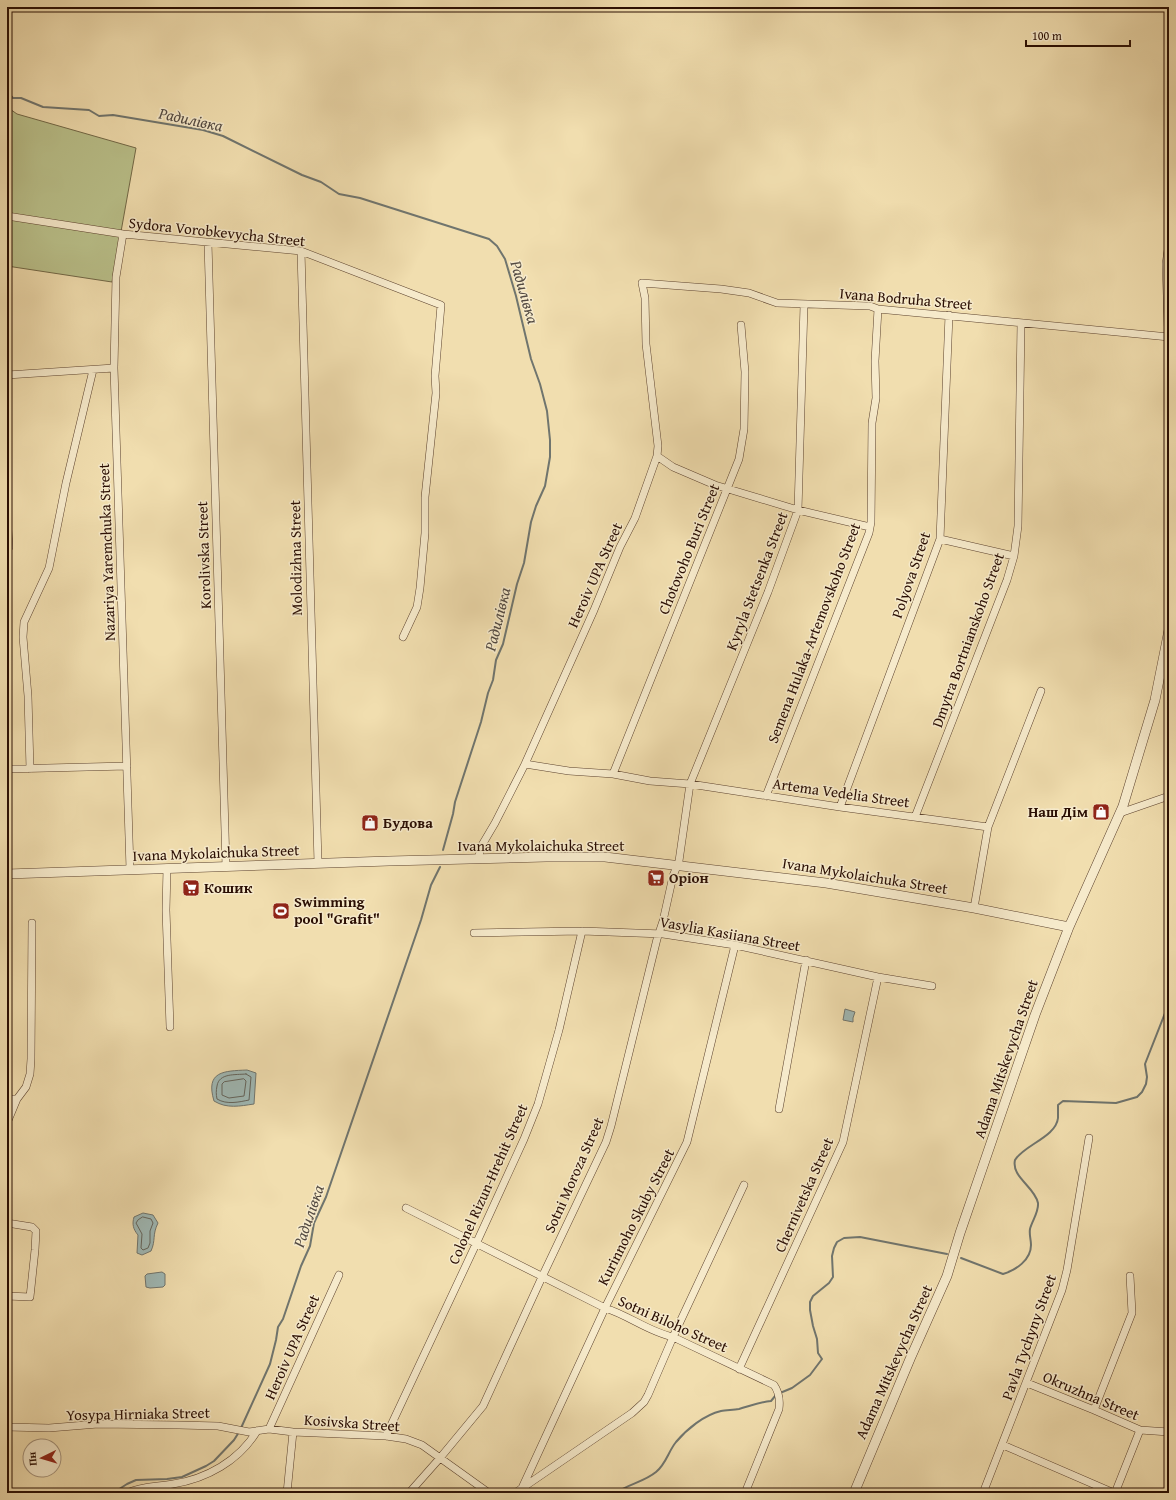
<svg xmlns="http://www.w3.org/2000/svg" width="1176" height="1500" viewBox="0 0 1176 1500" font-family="'Gentium Book Plus',serif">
	<rect width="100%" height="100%" fill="#f1deaf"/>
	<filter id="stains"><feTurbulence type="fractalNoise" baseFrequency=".005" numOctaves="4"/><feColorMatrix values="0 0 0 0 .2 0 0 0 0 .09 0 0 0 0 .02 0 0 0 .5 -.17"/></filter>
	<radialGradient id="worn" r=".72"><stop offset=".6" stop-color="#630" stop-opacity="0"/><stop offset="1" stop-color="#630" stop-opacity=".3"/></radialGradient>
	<!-- green -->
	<path fill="#bac18b" stroke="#726847" d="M7,107L17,114L136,148L112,282L7,266Z"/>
	<!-- water -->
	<path fill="#9fb9b6" stroke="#70756e" d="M845,1009L855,1012L853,1018V1022L843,1020Z
		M247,1070L256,1073L254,1104C240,1106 227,1109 214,1101C205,1071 224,1071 247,1070Z
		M143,1213L153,1215L158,1223C152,1235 156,1240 151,1251L142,1255L137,1253L138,1235C133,1229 132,1224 134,1217Z
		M162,1272L165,1274V1285L163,1287L150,1288L146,1287L145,1276L147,1274Z"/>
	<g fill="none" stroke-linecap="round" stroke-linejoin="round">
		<!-- shore -->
		<path stroke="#64645c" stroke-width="1" d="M246,1074L251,1077L249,1100C239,1102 227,1105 217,1099C216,1094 216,1091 217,1086C219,1073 235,1075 246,1074Z
			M244,1079L246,1081L244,1096L229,1098L222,1095V1084L224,1082Z
			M143,1217L151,1219L153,1223L150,1231V1243L148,1248L143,1250L141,1248L142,1234L136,1223L138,1220Z"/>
		<!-- stream -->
		<path stroke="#70756e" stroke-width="2" d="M7,92L13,98H21L43,107L89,110L99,116L113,115L203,130L223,136L302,175L321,182L339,194L360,198L489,239L497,246L505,259L516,296L531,359L540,384L547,411L550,440V457L545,486L536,506L531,522L524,563L517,584L503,644L496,660L493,680L488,693L481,722L455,802L453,814L443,850
			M961,1258L1003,1274C1016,1270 1031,1260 1031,1245C1031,1239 1029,1235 1030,1229C1032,1221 1039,1212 1038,1203C1035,1187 1011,1177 1015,1160C1024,1145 1056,1137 1058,1118C1058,1114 1058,1109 1058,1105L1063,1101L1116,1103L1137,1097L1142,1092L1146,1084L1147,1077L1145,1064L1169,1003
			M780,1393L792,1388L810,1375L822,1359L818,1353L817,1339L813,1326L810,1310V1302L813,1296L829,1283L833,1277L832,1256L834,1248L837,1242L844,1238L860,1237L947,1254
			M241,1428L270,1364L276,1340L278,1327L283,1319L301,1266L310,1246L314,1223L326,1197L421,920L431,885L440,867
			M7,1490L11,1493
			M113,1493L127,1484L136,1480L167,1479L182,1477L206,1466L214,1461L234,1440L239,1432
			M616,1493C628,1484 644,1482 656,1472C666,1464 668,1452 676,1442C687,1429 704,1415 721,1411C726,1410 733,1410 739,1409C750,1406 760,1402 771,1401L776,1395"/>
		<!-- minor casing -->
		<g stroke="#5c422e" stroke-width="8">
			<path id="minor" d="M7,216L123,234L301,251L441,305L435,376L436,393L425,497V533L420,588L417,607L403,637
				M123,234L116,277L114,368L130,869
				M208,243L226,866
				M301,251L318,863
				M7,375L114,368
				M657,456L673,467L715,485L798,510L870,527
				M7,513L9,547
				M940,539L1014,556
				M525,764L569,771L613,774L650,781L690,784L840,807L988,827
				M7,769L127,766
				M30,769L28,696L23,637L24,622L49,568L66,483L93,370
				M613,774L739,459L744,429L745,372L741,325
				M766,796L869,533L871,522L872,423L876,398L875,361L878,309
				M840,807L940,539L949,315
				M1120,813L1169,796
				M915,817L1007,580L1014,556L1018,526L1021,323
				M478,859L482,845L495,823L525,764L594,610L620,547L635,518L657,456L658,446L646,344L645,298L642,283L721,289L749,293L777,303L870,306L878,309L1169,337
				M167,868L166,910L170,1027
				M974,908L988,827L1041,691
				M474,933L582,931L663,934L735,945L878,977L932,986
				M7,1099H17
				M779,1109L806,960
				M7,1123L17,1099L26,1087L30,1074L31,1059L32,923
				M406,1208L605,1308C628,1315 649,1332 673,1337L774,1385C779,1392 780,1401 779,1409L745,1493
				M7,1223L32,1227L36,1231L35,1250L30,1297L7,1296
				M739,1369L843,1142L878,977
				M1027,1383L1094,1410L1140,1430L1169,1432
				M1094,1410L1132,1313L1130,1276
				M7,1427L49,1428L98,1424L179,1425L218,1426L249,1432L269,1429L293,1432L386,1436L406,1439L422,1445L489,1493
				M269,1429L339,1275
				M386,1436L476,1244L524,1139L538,1104L559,1030L582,931
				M1003,1445L1114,1493
				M522,1488L605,1308L687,1142L735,945
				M127,1493C142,1486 157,1487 173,1484C206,1479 239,1461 257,1431
				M287,1493L293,1432
				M409,1493L440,1458L483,1406L542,1277L606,1142L611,1126L657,939L663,921L673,876L679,861L690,784L768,592L798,510L804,305
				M515,1493L632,1413L644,1402L648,1395L673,1337L744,1185
				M983,1493L1062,1290L1067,1270L1089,1138
				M1115,1493L1140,1430"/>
		</g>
		<!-- tertiary casing -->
		<g stroke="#5c422e" stroke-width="10">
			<path id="tertiary" d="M1169,250L1167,264L1169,327
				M7,874L389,861L546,857H605L826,883L974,908L1069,927
				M854,1493L910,1359L947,1276L960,1233L1035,1015L1069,927L1123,806L1155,700L1169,630"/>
		</g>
		<!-- minor -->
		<use href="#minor" stroke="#f6eacb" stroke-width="7"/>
		<!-- tertiary -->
		<use href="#tertiary" stroke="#f6eacb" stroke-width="9"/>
	</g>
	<!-- icons -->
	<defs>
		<g id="shop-square" transform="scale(0.9)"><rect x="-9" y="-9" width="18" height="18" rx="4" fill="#8f2418" stroke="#f6eacb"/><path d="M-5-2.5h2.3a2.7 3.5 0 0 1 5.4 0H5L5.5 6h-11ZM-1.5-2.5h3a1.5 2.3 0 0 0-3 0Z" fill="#fff"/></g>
		<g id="supermarket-square" transform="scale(0.9)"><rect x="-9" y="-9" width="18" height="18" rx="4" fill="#8f2418" stroke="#f6eacb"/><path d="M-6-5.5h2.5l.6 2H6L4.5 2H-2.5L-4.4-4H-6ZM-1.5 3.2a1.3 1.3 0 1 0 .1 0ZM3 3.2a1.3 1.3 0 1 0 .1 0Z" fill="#fff"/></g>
		<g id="stadium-square" transform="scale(0.9)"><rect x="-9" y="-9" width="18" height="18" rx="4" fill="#8f2418" stroke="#f6eacb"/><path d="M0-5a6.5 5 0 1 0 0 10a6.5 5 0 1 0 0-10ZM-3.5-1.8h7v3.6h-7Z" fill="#fff"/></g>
	</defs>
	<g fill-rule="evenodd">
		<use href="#shop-square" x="1101" y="812"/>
		<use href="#shop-square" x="370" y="823"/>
		<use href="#supermarket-square" x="656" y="878"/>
		<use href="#supermarket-square" x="191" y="888"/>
		<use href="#stadium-square" x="281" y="911"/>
	</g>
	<g text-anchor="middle" stroke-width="3" stroke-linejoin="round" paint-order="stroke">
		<!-- street labels -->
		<g font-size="15" fill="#2a0e03" stroke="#f6eacb">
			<text transform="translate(217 232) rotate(6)" y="5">Sydora Vorobkevycha Street</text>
			<text transform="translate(906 299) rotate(5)" y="5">Ivana Bodruha Street</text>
			<text transform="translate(689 549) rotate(-68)" y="5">Chotovoho Buri Street</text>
			<text transform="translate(107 552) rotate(-92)" y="5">Nazariya Yaremchuka Street</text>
			<text transform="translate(204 555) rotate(-92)" y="5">Korolivska Street</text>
			<text transform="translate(296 558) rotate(-91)" y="5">Molodizhna Street</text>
			<text transform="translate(595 575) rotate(-66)" y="5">Heroiv UPA Street</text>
			<text transform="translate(911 575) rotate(-71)" y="5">Polyova Street</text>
			<text transform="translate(757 581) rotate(-69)" y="5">Kyryla Stetsenka Street</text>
			<text transform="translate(814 633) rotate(-69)" y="5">Semena Hulaka-Artemovskoho Street</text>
			<text transform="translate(968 640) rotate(-70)" y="5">Dmytra Bortnianskoho Street</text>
			<text transform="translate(841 793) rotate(8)" y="5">Artema Vedelia Street</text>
			<text x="541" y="851">Ivana Mykolaichuka Street</text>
			<text transform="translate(216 853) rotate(-2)" y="5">Ivana Mykolaichuka Street</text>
			<text transform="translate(865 876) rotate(9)" y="5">Ivana Mykolaichuka Street</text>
			<text transform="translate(730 934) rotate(10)" y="5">Vasylia Kasiiana Street</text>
			<text transform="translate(1006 1059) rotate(-71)" y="5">Adama Mitskevycha Street</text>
			<text transform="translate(574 1175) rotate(-66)" y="5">Sotni Moroza Street</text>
			<text transform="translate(488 1184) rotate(-66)" y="5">Colonel Rizun-Hrehit Street</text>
			<text transform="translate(804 1195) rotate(-66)" y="5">Chernivetska Street</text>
			<text transform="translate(636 1217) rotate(-63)" y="5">Kurinnoho Skuby Street</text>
			<text transform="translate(673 1324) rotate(24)" y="5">Sotni Biloho Street</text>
			<text transform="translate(1029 1337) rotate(-70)" y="5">Pavla Tychyny Street</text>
			<text transform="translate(292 1347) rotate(-66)" y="5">Heroiv UPA Street</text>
			<text transform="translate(894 1362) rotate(-66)" y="5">Adama Mitskevycha Street</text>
			<text transform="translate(1091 1396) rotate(23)" y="5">Okruzhna Street</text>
			<text transform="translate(138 1414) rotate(-1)" y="5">Yosypa Hirniaka Street</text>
			<text transform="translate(352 1423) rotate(4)" y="5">Kosivska Street</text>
		</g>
		<!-- poi labels -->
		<g font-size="15" font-weight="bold" fill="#2a0e03" stroke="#f6eacb" text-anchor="start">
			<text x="1088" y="817" text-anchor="end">Наш Дім</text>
			<text x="383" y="828">Будова</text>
			<text x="669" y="883">Оріон</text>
			<text x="204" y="893">Кошик</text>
			<text x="294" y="907">Swimming<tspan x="294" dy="17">pool "Grafit"</tspan></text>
		</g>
		<!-- water labels -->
		<g font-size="16" font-style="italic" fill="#534a42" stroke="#f6eacb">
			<text transform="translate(191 119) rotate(12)" y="6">Радилівка</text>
			<text transform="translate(525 292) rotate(74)" y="6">Радилівка</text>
			<text transform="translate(497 619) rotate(-76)" y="6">Радилівка</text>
			<text transform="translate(308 1216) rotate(-71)" y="6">Радилівка</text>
		</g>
	</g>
	<!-- margin -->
	<rect width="1176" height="1500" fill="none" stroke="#f1deaf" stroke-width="24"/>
	<rect x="8" y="8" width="1160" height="1484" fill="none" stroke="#2a0e03" stroke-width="2"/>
	<rect x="12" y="12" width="1152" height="1476" fill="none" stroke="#2a0e03"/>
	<!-- north arrow -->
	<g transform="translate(42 1458) rotate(265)"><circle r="19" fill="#f6eacb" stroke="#a4927b"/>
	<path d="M0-3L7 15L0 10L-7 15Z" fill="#8f2418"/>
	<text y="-6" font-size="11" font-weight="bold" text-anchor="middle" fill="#2a0e03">Пн</text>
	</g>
	<!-- scale -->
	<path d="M1026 40v6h104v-6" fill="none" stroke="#2a0e03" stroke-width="2"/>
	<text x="1032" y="40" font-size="12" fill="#2a0e03" stroke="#f6eacb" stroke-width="3" paint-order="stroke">100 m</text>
	<rect width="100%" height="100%" filter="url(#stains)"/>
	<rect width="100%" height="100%" fill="url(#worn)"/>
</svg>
